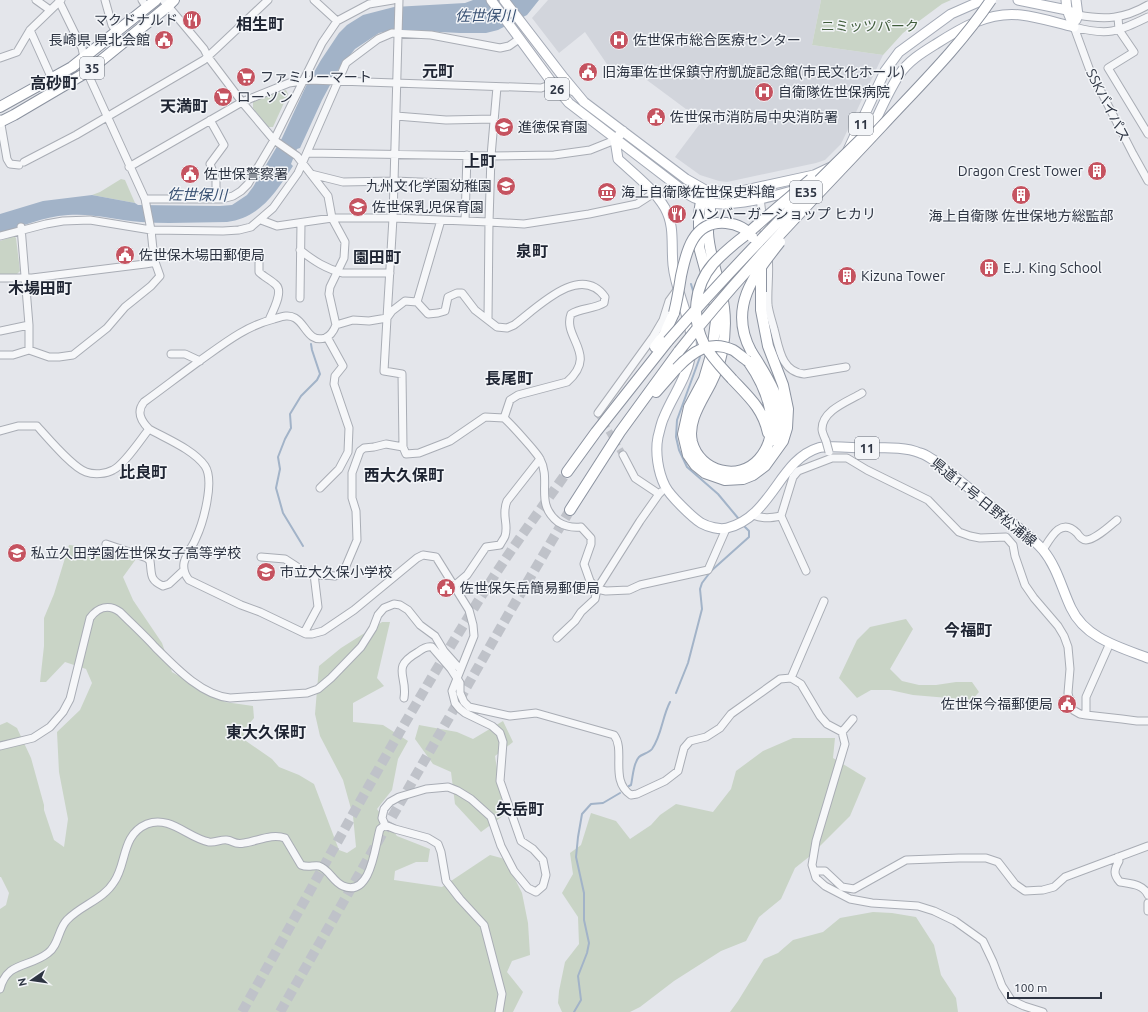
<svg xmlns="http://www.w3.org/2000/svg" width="1148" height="1012" viewBox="0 0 1148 1012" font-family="Ubuntu,'Noto Sans JP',sans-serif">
	<rect width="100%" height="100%" fill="#e4e6eb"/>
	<!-- built -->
	<path fill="#d2d5dc" d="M548,0H821L812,45L883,55L841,144L825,160L816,163L727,182L719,181L700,175L675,157L702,121L624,63L613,73L585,32L559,53L532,18Z"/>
	<!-- green -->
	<path fill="#c9d4c6" d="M821,0H951L942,4L903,33L883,55L812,45Z
		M286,90L288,94L273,127H268L253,108V101Z
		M121,179L125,180L135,203L92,195L100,192Z
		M14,236L16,238L20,271L16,275L0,274V241Z
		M69,545L101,548L136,559L123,577L133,600L162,643L172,672L225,702L253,706L254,718L243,731L246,741L272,759L279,767L299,775L314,784L339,850L347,853L356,847L353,816L343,780L320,736L315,714L319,666L341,648L382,622H390L377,678L384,686L353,703V722L383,725L408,741L398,759L392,790L377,809L397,836L430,849L428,862H416L395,871L394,880L442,887L490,855L505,859L522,893L528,923L530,955L512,961L507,972L523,992L513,1012H0V909L6,905L9,893L1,877H0V725L7,722L17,728L31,758L44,805V810L54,840L64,847L68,819L59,772L57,732L80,710L92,683L86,669L65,662L46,682H40L44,646V618L54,594Z
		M906,619L913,629L890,669L902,681L919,685H936L956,682H972L979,692L972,700L913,695L890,690H871L857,698L839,678L857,640L870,627Z
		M503,721L513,742L495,756L504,815L481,832L455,804L451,772L433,764L415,739L419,725L457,732L473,739Z
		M793,738H835L833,758L866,778L850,816L810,856L795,868L781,899L759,917L746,941L721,951L674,981L640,1007L630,1012H562L558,1003L559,991L565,962L579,944L578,917L562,893L573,874L570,853L581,845L591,813L616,821L630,839L651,825L660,815L676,804L713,812L731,789L736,771L763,751Z
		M873,912L892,913L916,917L934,945L941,975L956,998L958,1012H730L738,1001L764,959L778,953L793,940L823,932L840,918Z"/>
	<!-- water -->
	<path fill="#a2b3c8" d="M473,0H539L527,15L498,30L486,33H460L402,30H393L379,33L355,49L345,61H343L322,100L300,148L297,149L291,164L293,166C276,192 260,218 227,222C198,222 169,224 141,222C116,220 93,213 68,215C41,217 24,226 0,233V214L43,201L92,195L135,203L138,205L220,206L232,205L247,195L253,187L282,138L306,86L321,60L339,33L347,25L363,15L394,7L465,3Z"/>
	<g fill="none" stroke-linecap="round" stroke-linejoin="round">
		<!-- stream -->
		<path stroke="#a2b3c8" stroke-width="2" d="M691,284L694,294
			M700,353V357L677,420L676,437L679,450L687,467L718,494L738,518
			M303,546L283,513L276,488L280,469L278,457L285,439L291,428L290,414L301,396L317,380L320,374L312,350L311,344
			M676,693L688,663L702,609L700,589L702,583L711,571L749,537V531L745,527
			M629,786L631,785C633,777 633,763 639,757C642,754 649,753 652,749C662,735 662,717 670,702
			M574,1012L581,1000L578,976L587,953L589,943L584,920V893L576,857L578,837L582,814L591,804L603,803L620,793"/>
		<!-- minor-tunnel -->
		<path stroke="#bfc2c9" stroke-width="7" stroke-dasharray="7 3.5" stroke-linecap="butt" d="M598,413L623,455"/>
		<!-- highway-tunnel -->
		<path stroke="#bfc2c9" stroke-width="10" stroke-dasharray="10 5" stroke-linecap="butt" d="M242,1012C323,869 401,723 489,584C513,546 541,509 567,472
			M280,1012L512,608L570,510"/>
		<!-- minor casing -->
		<g stroke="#a9adb5" stroke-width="9">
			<path id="minor" d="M36,0L50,10
				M105,0L112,25L116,31
				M142,0L147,8
				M163,0L204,49L208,57L242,102L274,140L297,156L328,196L332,218L345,242L344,258L330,287L329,294L336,325C334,330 331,336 325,338C308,343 306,324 295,318C288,314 281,317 274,319C245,326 222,345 198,362C180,375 162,389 144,402C136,412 141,421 149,429C167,439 194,450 205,466C215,481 203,523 196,538C193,546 186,554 184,563C183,569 185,575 189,580L241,605L260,612L306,634H312L323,631L354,610L417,558L423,555L436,557L469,610L473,625L474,636L452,691L455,703L460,709L465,713L492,726L500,733L503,742L500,781L521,841L533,849L543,860L546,875L543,886L536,892L528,888L514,871L501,846L491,817L471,799L458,791L448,787L426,789L399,797L390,802L384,809L382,818L385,825L395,829L428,838L438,844L441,852L446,881L460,899L484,925L502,994L499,1012
				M314,0L337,21
				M1078,15C1105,20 1124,19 1148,5
				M1118,17L1119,30L1134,52L1108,68L1148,134
				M1074,27L1089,68L1133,154L1148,181
				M1074,27C1108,36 1117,32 1148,17
				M30,30L52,79
				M0,58L17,52L30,30L61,0
				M497,87L491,156L489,222L524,224L589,214L637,204L654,193
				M396,116L446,120L494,119
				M0,119L7,159L10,164L19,165
				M210,120L224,145L210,164L216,180V199
				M307,153L491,156L554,155L590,150L615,140
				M24,162L76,135L204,60L216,49L268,0
				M129,167L242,102L289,83L309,80L541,88L553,84L574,92
				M311,174L343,182L394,181L466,184
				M760,198L765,238
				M145,199H222L233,196L241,191L248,184L274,140L322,43L337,21L369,4L393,0
				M261,220L277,226L332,218H393L489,222L488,319
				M465,221L467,155
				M21,227L29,325V350
				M0,236L46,224L63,221L90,220L151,230L223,231L239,230L251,227L273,208L298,173L346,63L378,39L392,33L431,35L500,48L509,46L519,39
				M300,250C314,261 326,269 343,273H390
				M768,256C770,272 767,289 768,305C769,313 772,321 774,329C779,347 781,372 804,374L846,367
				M259,263V272C264,277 271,280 276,285C284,292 272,312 269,320
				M0,278H32L145,264L151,263L154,259L151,230L145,199L87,72L82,48L59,1
				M300,298L301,223
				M417,302L441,220
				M336,325L353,320L369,321L387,318L393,218L399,0
				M0,331L29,325
				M171,354H185L200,361
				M0,355H13L29,350L49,357H59L73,355L107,328L125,307L151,286L160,276L154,259
				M598,413L653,337L663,320L669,301L677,290
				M504,418L510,400L518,395L567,382C599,354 562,338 571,314C581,308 594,309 604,303L605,297C580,262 536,309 514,325L507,328L497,327L475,310L462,293H457L448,297L445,311L438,313L428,314L417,302L405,301L392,311L387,318L384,371L402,374L403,447L406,454L419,453L450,441L485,417L504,418C514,427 522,437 531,447C534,451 538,455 540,459C552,481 534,503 558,522C566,527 572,528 581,527L591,538V544L584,564L590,581L597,589L606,591L629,590L640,585L708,570L726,529
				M0,431L18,426H37C48,438 72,467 86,472C94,475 106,474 113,470C124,465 141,439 149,429
				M826,441C825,438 822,433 822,429C822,410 849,401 862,393
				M623,455L635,478L659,494L661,492
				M320,488L339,469L348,452L349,428L334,384L335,376L343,366L327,337
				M753,515C763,519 771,518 781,516
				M106,544L147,558L150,561C152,574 149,580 163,586L169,584L184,570
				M1043,550C1051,537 1061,517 1077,533C1079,536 1082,540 1086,540C1095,540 1111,525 1117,520
				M261,557L285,559L302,570L314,574L335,576L343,573L357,540L356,511L352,498V473L360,451L364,448L374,447L386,444L403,447
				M806,571L781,516L793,477L798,471L832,458H847L867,470L928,500L959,532L970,536L980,538L1006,537L1013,545L1015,556L1025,585L1034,598L1058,626L1064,636L1068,647L1070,669L1068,693L1070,702L1073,710L1080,714L1086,715L1122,719L1137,721H1148
				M454,586L467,575L486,547L500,545C501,542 504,539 505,536C509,524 501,515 507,501L540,459
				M304,633L318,607L314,574
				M557,638L575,621L581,612L595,599L597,589L640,521L659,494
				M791,678L824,601
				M404,698C408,675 390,668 418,652C422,649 427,646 432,647L451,669L460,683V693L464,702L469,707L510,716L536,713L614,735C626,750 609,781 631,795L637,794L665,781L678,771L684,748L690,741L706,737L720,728L731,714L780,679L791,678L801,684L820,716L827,724L842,732L845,744L816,841L812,865L816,878L825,886L850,899L872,903L918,906L934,911L955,921L983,941L993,962L1002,986L1011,1000L1024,1006L1043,1012
				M1086,715V697L1110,643
				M842,732L853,719
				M0,746L33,738L50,727L63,712L70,699L90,618C98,607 109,604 120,612C132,624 144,635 155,647C175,667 201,695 230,698L307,693L318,689L331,678L361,647L373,628L378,615L384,608L394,604L400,605L408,610L420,625L435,636L444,651L460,669
				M1118,857L1119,861C1114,870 1113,874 1120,882C1131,884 1143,884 1148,895
				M814,871H825L842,887L854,889L906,860L959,858H986L998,862L1015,884L1025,891L1043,890L1054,887L1065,877L1148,846
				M1148,903V911
				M0,989C7,961 29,968 48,953C59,945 58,929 67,920C81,905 103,900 114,882C127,864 121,835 147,824C170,815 188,838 209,842C216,843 221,839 227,840C234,841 234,845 244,843C258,841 272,833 285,838L301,865C308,868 313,865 319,866C329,869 333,882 343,886C371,898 375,846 380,829L385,825"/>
		</g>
		<!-- major casing -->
		<g stroke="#a4aab6" stroke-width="11">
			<path id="major" d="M491,0L553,84L569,103L689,195C692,197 696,199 700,200C726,211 773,196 799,189
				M504,0L564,78L584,102L686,179L707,191L732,193L814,175L831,167
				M1018,0L1067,10L1078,15
				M1066,0L1067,10L1074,27
				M1076,0L1078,15L1076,20
				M623,131L615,140L618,159C634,174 653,188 665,208C675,226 671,245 673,265C676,297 697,325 690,358C686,379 672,397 664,417C661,423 660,430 658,437C655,452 658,472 665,486C670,496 692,517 701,523C708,527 720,530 727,528C772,517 779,460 818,448C827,445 854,448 866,448C883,448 904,446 920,453C925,454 930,458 935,461C958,479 981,498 1004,516C1017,527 1032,537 1043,550C1057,567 1062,589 1071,608C1085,638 1119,647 1148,658
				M866,140C877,119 886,95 899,75C908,61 923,52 936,44C961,28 989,11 1021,15C1039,17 1057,23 1074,27
				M848,150L885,71L899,52L951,14L983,0"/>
		</g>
		<!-- highway casing -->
		<g stroke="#8c93a0" stroke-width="12">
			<path id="highway" d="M0,107L72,67L156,0
				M0,122L14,115L87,72L168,6L174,0
				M707,191L701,201L699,214V247L717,313L712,352L704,379L689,407L683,434L688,455L695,465L705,473L725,480L743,479L753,475L765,466L783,441L787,428L788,409L783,385L768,346L761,310V292
				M707,191C708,195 710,199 710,203C711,212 708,223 708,233C709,253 717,272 721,292C726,311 726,332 722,352C720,362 716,373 711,383C702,401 687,421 692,442C700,472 739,482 759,459C784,430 767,388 748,361
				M655,347L664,335L674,313
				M751,351C765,374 783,398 780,427C780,432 778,437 777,442
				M732,379C749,397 763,409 768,433
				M656,392L677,368
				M567,472L596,432L668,341
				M570,510L620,432L679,351"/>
		</g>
		<!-- minor -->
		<use href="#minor" stroke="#f6f7f9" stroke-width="7"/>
		<!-- major -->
		<use href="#major" stroke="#fff" stroke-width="9"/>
		<!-- highway -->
		<use href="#highway" stroke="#fff" stroke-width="10"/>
		<!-- minor-bridge casing -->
		<g stroke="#a9adb5" stroke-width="9" stroke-linecap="butt">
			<path id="minor-bridge" d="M826,441L829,452"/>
		</g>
		<!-- highway-bridge casing -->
		<g stroke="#8c93a0" stroke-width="12" stroke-linecap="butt">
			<path id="highway-bridge" d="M761,292V267
				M674,313C677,301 679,289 681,276C686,252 693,220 726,223C736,224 746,228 752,237
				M668,341C730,270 796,202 864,136
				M679,351C742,271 813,200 882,126C920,85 960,46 991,0
				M751,351C728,308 753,276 780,242
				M677,368C692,352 710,339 733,350C738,353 743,358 748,361
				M732,379C722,368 711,357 704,344C691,318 694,286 713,264C723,253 735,243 747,234C768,215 790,197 811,179"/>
		</g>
		<!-- minor-bridge -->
		<use href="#minor-bridge" stroke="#f6f7f9" stroke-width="7"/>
		<!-- highway-bridge -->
		<use href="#highway-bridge" stroke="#fff" stroke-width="10"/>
	</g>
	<!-- icons -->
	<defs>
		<g id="restaurant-disc" transform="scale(1)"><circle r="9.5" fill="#c55360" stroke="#f3f5f8"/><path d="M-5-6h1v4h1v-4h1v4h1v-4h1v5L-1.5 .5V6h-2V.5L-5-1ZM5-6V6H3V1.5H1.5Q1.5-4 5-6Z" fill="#fff"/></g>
		<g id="civic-disc" transform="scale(1)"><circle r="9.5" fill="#c55360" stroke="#f3f5f8"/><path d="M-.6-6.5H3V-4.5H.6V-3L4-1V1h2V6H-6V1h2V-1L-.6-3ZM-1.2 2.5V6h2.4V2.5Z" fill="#fff"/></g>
		<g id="hospital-disc" transform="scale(1)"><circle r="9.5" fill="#c55360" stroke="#f3f5f8"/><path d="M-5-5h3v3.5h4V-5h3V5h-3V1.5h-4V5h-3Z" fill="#fff"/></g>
		<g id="supermarket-disc" transform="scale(1)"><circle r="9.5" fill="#c55360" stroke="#f3f5f8"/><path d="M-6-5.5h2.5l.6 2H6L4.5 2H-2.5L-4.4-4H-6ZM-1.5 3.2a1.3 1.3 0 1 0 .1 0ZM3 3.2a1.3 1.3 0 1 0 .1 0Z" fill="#fff"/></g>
		<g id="school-disc" transform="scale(1)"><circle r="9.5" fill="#c55360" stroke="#f3f5f8"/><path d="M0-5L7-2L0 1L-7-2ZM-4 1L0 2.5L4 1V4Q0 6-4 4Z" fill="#fff"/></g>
		<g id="building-disc" transform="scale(1)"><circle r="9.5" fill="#c55360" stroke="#f3f5f8"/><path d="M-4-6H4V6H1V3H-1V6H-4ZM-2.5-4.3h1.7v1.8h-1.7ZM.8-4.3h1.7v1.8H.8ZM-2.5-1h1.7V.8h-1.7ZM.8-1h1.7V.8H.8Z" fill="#fff"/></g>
		<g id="museum-disc" transform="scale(1)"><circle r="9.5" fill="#c55360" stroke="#f3f5f8"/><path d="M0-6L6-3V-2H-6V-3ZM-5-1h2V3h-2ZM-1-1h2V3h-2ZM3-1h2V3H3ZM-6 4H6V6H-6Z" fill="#fff"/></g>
	</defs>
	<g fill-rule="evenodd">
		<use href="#restaurant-disc" x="192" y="20"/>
		<use href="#civic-disc" x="164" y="40"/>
		<use href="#hospital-disc" x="619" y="40"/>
		<use href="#civic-disc" x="588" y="72"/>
		<use href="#supermarket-disc" x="246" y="77"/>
		<use href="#hospital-disc" x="764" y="92"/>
		<use href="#supermarket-disc" x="223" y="97"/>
		<use href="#civic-disc" x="656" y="117"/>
		<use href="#school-disc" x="504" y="127"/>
		<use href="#building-disc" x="1097" y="171"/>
		<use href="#civic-disc" x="190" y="174"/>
		<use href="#school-disc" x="506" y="186"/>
		<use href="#museum-disc" x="607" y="192"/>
		<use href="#building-disc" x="1021" y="195"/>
		<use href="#school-disc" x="358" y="207"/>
		<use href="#restaurant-disc" x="677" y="214"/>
		<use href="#civic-disc" x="125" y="255"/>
		<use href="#building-disc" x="989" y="268"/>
		<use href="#building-disc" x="847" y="276"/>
		<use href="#school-disc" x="17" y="553"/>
		<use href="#school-disc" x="266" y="572"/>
		<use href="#civic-disc" x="446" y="588"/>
		<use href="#civic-disc" x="1067" y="704"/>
	</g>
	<g text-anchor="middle" stroke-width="3" stroke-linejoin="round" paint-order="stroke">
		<!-- shield labels -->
		<g fill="#f3f5f8" stroke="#686e79" stroke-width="1">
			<rect x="80" y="57" width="24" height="22" rx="3"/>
			<rect x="545" y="78" width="24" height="22" rx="3"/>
			<rect x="849" y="113" width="24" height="22" rx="3"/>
			<rect x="790" y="181" width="32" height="22" rx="3"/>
			<rect x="855" y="437" width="24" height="22" rx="3"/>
		</g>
		<g font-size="13" font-weight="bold" fill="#2d3442">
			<text x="92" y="73">35</text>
			<text x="557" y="94">26</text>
			<text x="861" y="129">11</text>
			<text x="806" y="197">E35</text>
			<text x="867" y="453">11</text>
		</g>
		<!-- poi labels -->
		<g font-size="14" fill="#2d3442" stroke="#f3f5f8" text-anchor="start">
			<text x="178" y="25" text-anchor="end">マクドナルド</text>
			<text x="150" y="45" text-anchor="end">長崎県 県北会館</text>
			<text x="633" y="45">佐世保市総合医療センター</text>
			<text x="602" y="77">旧海軍佐世保鎮守府凱旋記念館(市民文化ホール)</text>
			<text x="260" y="82">ファミリーマート</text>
			<text x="778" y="97">自衛隊佐世保病院</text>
			<text x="237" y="102">ローソン</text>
			<text x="670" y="122">佐世保市消防局中央消防署</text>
			<text x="518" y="132">進徳保育園</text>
			<text x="1083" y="176" text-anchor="end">Dragon Crest Tower</text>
			<text x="204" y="179">佐世保警察署</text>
			<text x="492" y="191" text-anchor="end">九州文化学園幼稚園</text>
			<text x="621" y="197">海上自衛隊佐世保史料館</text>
			<text x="372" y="212">佐世保乳児保育園</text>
			<text x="691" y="219">ハンバーガーショップ ヒカリ</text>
			<text x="1021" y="221" text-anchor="middle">海上自衛隊 佐世保地方総監部</text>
			<text x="139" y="260">佐世保木場田郵便局</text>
			<text x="1003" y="273">E.J. King School</text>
			<text x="861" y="281">Kizuna Tower</text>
			<text x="31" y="558">私立久田学園佐世保女子高等学校</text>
			<text x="280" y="577">市立大久保小学校</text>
			<text x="460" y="593">佐世保矢岳簡易郵便局</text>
			<text x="1053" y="709" text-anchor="end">佐世保今福郵便局</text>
		</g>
		<!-- park labels -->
		<g font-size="14" fill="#405d3b" stroke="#f3f5f8">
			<text x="870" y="31">ニミッツパーク</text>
		</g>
		<!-- street labels -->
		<g font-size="14" fill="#2d3442" stroke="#f3f5f8">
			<text transform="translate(1108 105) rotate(63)" y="5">SSKバイパス</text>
			<text transform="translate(984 502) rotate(39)" y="5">県道11号 日野松浦線</text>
		</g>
		<!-- water labels -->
		<g font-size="15" font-style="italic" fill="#395173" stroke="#f3f5f8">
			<text x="485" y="21">佐世保川</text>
			<text transform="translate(197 195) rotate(1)" y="5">佐世保川</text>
		</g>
		<!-- quarter labels -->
		<g font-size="16" font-weight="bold" fill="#1f2533" stroke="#f3f5f8">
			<text x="260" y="30">相生町</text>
			<text x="438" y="77">元町</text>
			<text x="54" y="89">高砂町</text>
			<text x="184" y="112">天満町</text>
			<text x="480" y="167">上町</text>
			<text x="532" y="257">泉町</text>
			<text x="377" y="263">園田町</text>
			<text x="40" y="294">木場田町</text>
			<text x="509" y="384">長尾町</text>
			<text x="143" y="478">比良町</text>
			<text x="404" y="481">西大久保町</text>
			<text x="968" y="636">今福町</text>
			<text x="266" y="738">東大久保町</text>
			<text x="520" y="815">矢岳町</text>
		</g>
	</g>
	<!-- north arrow -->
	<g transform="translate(32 980) rotate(257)" stroke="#f3f5f8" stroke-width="3" paint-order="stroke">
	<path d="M0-3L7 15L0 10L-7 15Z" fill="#2d3442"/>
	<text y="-6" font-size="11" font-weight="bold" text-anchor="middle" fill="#2d3442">N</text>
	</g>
	<!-- scale -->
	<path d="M1008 992v6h93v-6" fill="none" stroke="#2d3442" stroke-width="2"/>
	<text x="1014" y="992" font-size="12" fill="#2d3442" stroke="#f3f5f8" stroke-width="3" paint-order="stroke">100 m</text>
</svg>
